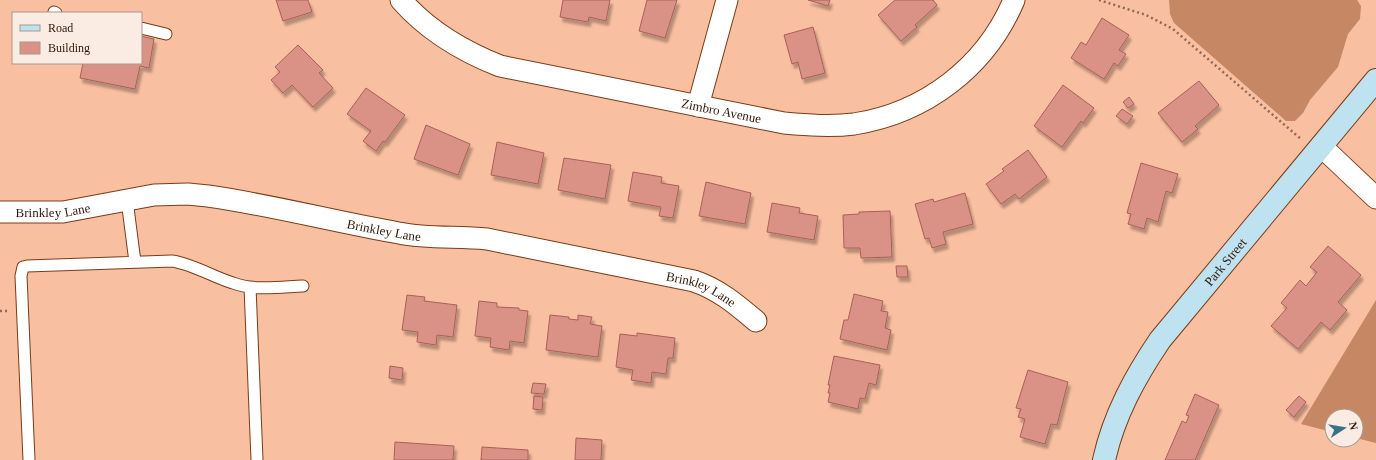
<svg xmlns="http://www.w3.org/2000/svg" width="1376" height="460" viewBox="0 0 1376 460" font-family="Georgia,serif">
	<defs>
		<filter id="shadow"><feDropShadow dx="2.5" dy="4.5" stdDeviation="1" flood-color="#0004"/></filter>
	</defs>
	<rect width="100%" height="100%" fill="#f9bfa1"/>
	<!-- forest -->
	<path fill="#c68765" d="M1169,0H1357L1361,6L1360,19L1348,34L1338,67L1310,100L1303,113L1295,121H1286L1174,23L1170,14Z
		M1376,300V443L1356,438V416H1332V432L1301,424Z"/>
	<!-- building -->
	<path fill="#da9287" stroke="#a96056" filter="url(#shadow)" d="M276,0H308L312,12L283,21Z
		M563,0H610L606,21L589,17L588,22L560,17Z
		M647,0H677L665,38L639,31Z
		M808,0H830L828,6Z
		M895,0H933L937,5L915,25L917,27L901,41L878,15Z
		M1102,18L1129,35L1119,50L1126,54L1118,66L1114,63L1104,79L1071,58L1081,42L1086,45Z
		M813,27L825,73L802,79L798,62L792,64L784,35Z
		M141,36L154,39L149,68L140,66L135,89L80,78L83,63H141Z
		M298,45L323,70L319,73L333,88L313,107L292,85L283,93L271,80L280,72L275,67Z
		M1199,81L1219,105L1195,126L1198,129L1182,142L1158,113Z
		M1063,85L1094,108L1083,123L1081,121L1062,147L1034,126Z
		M366,88L405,115L385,142L383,141L376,151L363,141L371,131L347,114Z
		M1129,97L1134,104L1128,108L1123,102Z
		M1122,109L1133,116L1127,124L1116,116Z
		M426,125L470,144L458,175L414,159Z
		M497,142L544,153L538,184L491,175Z
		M1028,150L1047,177L1019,199L1015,194L1001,204L986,184L1004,171L1002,169Z
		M564,158L611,165L605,199L558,190Z
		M1141,163L1178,174L1172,193L1166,191L1158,222L1147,218L1144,229L1128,224L1131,214L1127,213Z
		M633,172L662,177L661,183L679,186L673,218L659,216L661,207L628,201Z
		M706,182L751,193L745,224L699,216Z
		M965,193L973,224L943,232L946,244L932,248L929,238L925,239L915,204L933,199L934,202Z
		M772,203L800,208L799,213L818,216L814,240L767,232Z
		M890,211L892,257L861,258L860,248H844L843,215L859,214V212Z
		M1328,246L1361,275L1338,302L1347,310L1330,330L1321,322L1298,349L1271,326L1287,308L1281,303L1300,280L1306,286L1317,272L1310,267Z
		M896,266H907L908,277H897Z
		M854,294L883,301L881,311L888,312L885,328L891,330L887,350L840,339L844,320H848Z
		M407,295L425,297L424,301L457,305L453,337L437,335L436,345L417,342L418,332L402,330Z
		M479,301L497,303V307L519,308V310L528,311L524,343L510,341L509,350L490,347L491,338L475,336Z
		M550,315L569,317V319L578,320V315L592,317L590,324L602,326L598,357L546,350Z
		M637,333L675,338L673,358H668L666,374L652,372L651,383L631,380L633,370L616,367L620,334L637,336Z
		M834,356L880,365L876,385L869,383L865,399L860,398L858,409L828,402L830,393H828L830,385H828Z
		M390,366L403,368L402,380L389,378Z
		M1028,370L1068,382L1057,425L1051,424L1045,444L1020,437L1025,419L1018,417L1021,409L1016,408Z
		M533,383L546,384L544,394L531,393Z
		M1195,394L1219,405L1195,460H1165L1182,421L1186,423L1189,416L1186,415Z
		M534,396L543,397L542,410L533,409Z
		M1299,396L1306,402L1294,417L1286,410Z
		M576,438L602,440L601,460H575Z
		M395,442L454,446L453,460H394Z
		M482,447L528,450V460H481Z"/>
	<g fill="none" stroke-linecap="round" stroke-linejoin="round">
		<!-- lane casing -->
		<g stroke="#783c17" stroke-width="13">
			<path id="lane" d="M54,12L56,13
				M141,28L166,34
				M127,200L135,262
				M250,287L257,460
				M29,460L21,276L23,267L27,266L172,261C193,264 213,277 233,283C254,291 280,287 303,286"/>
		</g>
		<!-- street casing -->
		<g stroke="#783c17" stroke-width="23">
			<g id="street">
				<path id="s1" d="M401,0C428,31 462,51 500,66L784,123C807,125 831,127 854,124C925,113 986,67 1014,0"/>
				<path d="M698,106L727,0"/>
				<path d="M1321,146L1376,198"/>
				<path id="s2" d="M0,212H63L154,195L188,194L208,196C272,205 335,222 399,233C428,239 457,236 487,239L694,281C718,289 736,304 756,321"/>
			</g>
		</g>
		<!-- secondary casing -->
		<g stroke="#783c17" stroke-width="24">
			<g id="secondary">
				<path id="s3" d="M1104,460C1114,415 1135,377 1160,340L1376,80"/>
			</g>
		</g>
		<!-- path -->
		<path stroke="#916852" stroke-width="2.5" stroke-dasharray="2 3" stroke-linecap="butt" d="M1099,0L1146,15L1173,29L1301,139
			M0,311H7"/>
		<!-- lane -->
		<use href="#lane" stroke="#fff" stroke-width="11"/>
		<!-- street -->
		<use href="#street" stroke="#fff" stroke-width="21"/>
		<!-- secondary -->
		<use href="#secondary" stroke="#bee2f0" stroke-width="22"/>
	</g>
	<g text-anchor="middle" stroke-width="3.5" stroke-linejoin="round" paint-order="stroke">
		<!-- street labels -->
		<g font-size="13" fill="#321809" stroke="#faebe3">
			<text dy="5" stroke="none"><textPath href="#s1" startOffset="346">Zimbro Avenue</textPath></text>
			<text dy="5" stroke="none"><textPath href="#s2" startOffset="53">Brinkley Lane</textPath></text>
			<text dy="5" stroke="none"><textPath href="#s2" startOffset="389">Brinkley Lane</textPath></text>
			<text dy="5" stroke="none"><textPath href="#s3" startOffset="235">Park Street</textPath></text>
			<text dy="5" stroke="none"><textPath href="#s2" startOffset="713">Brinkley Lane</textPath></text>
		</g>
	</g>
	<!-- legend -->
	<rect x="12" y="12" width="130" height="52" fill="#faebe3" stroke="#aa978c"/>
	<rect x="20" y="25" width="20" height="6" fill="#bee2f0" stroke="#aa978c"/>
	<text x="48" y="32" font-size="12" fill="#321809">Road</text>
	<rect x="20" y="42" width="20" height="12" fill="#da9287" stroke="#aa978c"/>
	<text x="48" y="52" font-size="12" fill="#321809">Building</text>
	<!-- north arrow -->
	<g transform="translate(1344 428) rotate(78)"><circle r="19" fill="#faebe3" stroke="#aa978c"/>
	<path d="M0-3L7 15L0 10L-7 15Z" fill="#38718a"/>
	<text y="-6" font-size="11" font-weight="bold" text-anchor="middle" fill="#321809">N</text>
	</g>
</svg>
